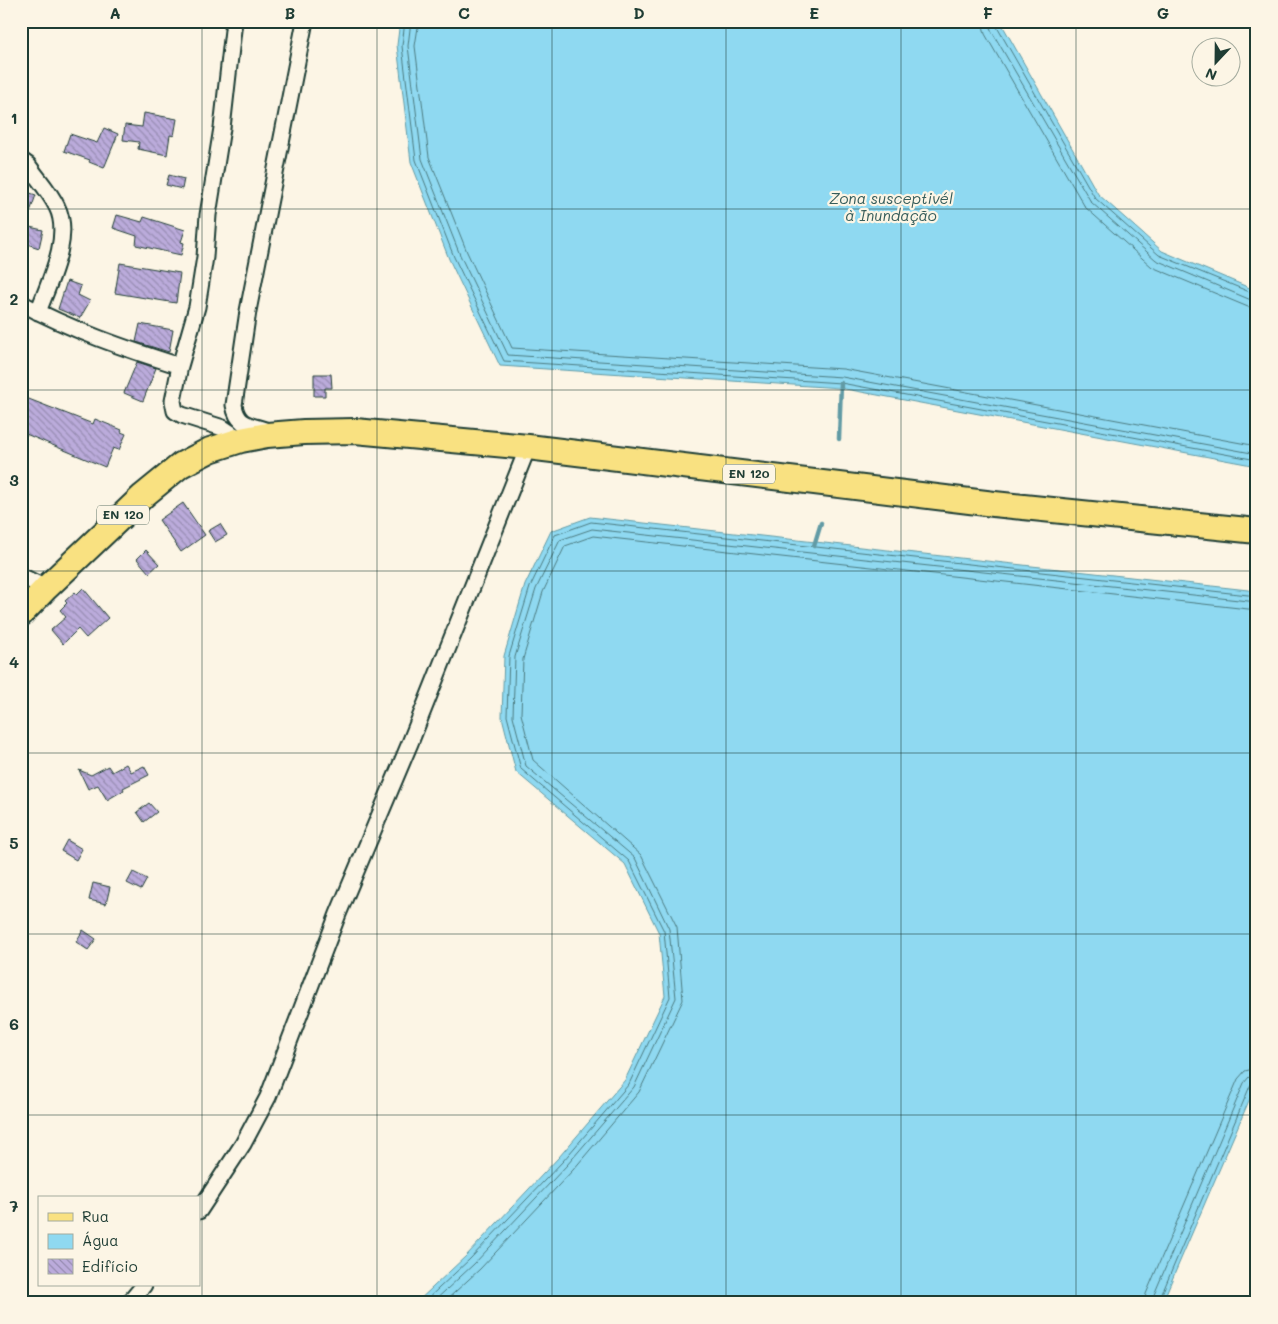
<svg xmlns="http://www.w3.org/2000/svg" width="1278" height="1324" viewBox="0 0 1278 1324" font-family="Mali,sans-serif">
	<defs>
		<pattern id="building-back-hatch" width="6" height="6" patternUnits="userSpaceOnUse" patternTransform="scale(1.25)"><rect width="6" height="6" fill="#bbabdb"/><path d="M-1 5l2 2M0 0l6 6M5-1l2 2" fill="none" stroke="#978cb2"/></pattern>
	</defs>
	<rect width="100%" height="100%" fill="#fcf5e5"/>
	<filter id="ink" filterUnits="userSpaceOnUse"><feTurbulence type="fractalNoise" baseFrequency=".02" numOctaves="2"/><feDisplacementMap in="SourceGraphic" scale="10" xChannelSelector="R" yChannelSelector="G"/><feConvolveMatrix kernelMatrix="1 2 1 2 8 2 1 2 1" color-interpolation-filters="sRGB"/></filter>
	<g filter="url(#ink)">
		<!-- water -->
		<path fill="#8fd9f1" stroke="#629ba5" d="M400,21H1000L1098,194L1162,251L1257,291V466L840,388L500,366L449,259L411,162L397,45Z
			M590,517L1257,591V1082L1162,1303H416L466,1256L559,1157L625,1080L665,996L659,933L625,864L516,772L502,717L504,656L525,585L551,531Z"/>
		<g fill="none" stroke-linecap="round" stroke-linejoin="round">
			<!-- shore -->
			<path stroke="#4c7b80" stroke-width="1" d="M405,21L402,46L416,160L454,257L504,361L841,383L1257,460
				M411,21L408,46L422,159L460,255L508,355L842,377L1257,454
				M419,21L415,46L429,157L467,252L512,348L843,369L1257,446
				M982,21L985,34L1085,207L1152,267L1248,307L1257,309
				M989,21L991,30L1091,202L1156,260L1251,300L1257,301
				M995,21L997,27L1095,198L1159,255L1257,295
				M423,1303L470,1259L563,1161L629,1084L670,997L664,931L629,861L521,769L507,716L509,656L530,587L555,535L591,522L1257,596
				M432,1303L474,1264L567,1165L634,1087L676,998L669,929L635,858L526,766L513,716L515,657L536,589L560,540L592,529L1257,602
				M443,1303L480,1269L573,1170L639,1092L683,1000L677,927L641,855L533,760L521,714L523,659L543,592L565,546L593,536L1257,610
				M1144,1303L1146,1294L1238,1079L1245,1071L1257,1068
				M1152,1303L1153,1297L1244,1083L1249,1077L1257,1076
				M1158,1303L1250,1086L1252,1083L1257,1082"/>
			<!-- stream -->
			<path stroke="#629ba5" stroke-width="4.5" d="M839,439L841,383
				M814,546L821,523"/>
		</g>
		<!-- building -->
		<path fill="url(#building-back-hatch)" stroke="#1f3d34" d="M144,113L177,119L174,136L170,135L167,155L138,149L139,142L123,140L125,125L142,127Z
			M104,128L118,134L104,168L89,162L90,160L64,151L70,134L97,143Z
			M169,175L184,179L182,189L166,185Z
			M21,190L36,195L25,226L43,230L39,248L21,242Z
			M117,215L142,222L144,217L185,230L181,242L184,243L181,255L136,245L137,236L113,228Z
			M120,263L180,273L176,303L115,293Z
			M67,281L81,286L78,295L90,301L80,318L58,309Z
			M140,324L173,330L169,352L136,342Z
			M137,362L156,368L143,401L124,393Z
			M314,374H331L332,388H325V396H314Z
			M21,396L93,424L95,419L122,430L121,432L126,434L119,450L113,448L105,467L21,432Z
			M183,503L205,535L181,552L159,520Z
			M220,524L227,535L215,542L208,531Z
			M146,550L159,564L149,573L137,559Z
			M83,588L108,618L86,638L78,629L63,644L51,630L66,617L60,610L67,603L65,601L75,592L77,594Z
			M126,764L131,772L144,766L149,775L123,788L124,790L107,800L98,785L88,789L79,770L91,775L108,766L112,772Z
			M149,803L157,812L144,822L137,812Z
			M67,840L82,849L76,860L61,851Z
			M133,872L147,879L141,890L127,883Z
			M93,883L110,887L106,904L89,900Z
			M83,930L96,939L88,950L76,942Z"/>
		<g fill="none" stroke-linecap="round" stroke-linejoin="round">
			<!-- minor casing -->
			<g stroke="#1f3d34" stroke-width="19">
				<path id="minor" d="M234,21L222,128L208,215L205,257L197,307L180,366L173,401L175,411L182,415L223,428L241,440
					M21,160L28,165C37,178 50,192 57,207C72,237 49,282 38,312
					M21,303C71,330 126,349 180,366
					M270,432C252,424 238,428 234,405L248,311L305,21
					M21,576L46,588
					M199,1211L243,1144L268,1097L338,914L410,743L528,447
					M129,1303L144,1285"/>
			</g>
			<!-- primary casing -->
			<g stroke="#1f3d34" stroke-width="28">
				<path id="primary" d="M21,614L46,588L143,496L181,465L210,450L241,440L267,435L304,432L355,431L528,447L994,504L1257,531"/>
			</g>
			<!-- minor -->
			<use href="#minor" stroke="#fcf5e5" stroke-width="15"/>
			<!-- primary -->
			<use href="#primary" stroke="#f9e181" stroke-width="24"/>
		</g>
	</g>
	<!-- grid -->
	<path fill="none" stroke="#1f3d34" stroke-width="1" stroke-opacity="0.55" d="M202,21V1303M377,21V1303M552,21V1303M726,21V1303M901,21V1303M1076,21V1303M21,209H1257M21,390H1257M21,571H1257M21,753H1257M21,934H1257M21,1115H1257"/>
	<g text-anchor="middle" stroke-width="4.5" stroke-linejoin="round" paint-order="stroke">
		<!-- shield labels -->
		<g fill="#fcf5e5" stroke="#617469" stroke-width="1">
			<rect x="723" y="464.5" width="52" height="19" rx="4"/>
			<rect x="97" y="505.5" width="52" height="19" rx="4"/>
		</g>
		<g font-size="12" font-weight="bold" fill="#1f3d34">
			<text x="749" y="478">EN 120</text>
			<text x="123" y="519">EN 120</text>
		</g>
		<!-- water labels -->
		<g font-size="15" font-style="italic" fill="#355c5a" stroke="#fcf5e5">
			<text x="891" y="204">Zona susceptivél<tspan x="891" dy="17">à Inundação</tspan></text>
		</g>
	</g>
	<!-- margin -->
	<rect width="1278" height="1324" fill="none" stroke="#fcf5e5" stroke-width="55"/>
	<!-- legend -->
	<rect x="38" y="1196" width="162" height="90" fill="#fcf5e5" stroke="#a4ab9e"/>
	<rect x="48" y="1213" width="25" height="8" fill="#f9e181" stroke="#a4ab9e"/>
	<text x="82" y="1222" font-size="15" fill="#1f3d34">Rua</text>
	<rect x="48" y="1234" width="25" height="15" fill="#8fd9f1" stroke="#a4ab9e"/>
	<text x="82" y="1246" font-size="15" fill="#1f3d34">Água</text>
	<rect x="48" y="1259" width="25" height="15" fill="url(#building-back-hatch)" stroke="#a4ab9e"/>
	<text x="82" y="1272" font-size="15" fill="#1f3d34">Edifício</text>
	<!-- north arrow -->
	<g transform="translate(1216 62) rotate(202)"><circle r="24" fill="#fcf5e5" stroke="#a4ab9e"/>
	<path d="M0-4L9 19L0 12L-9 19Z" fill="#1f3d34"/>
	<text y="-8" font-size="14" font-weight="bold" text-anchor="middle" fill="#1f3d34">N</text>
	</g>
	<rect x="28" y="28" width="1222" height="1268" fill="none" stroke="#1f3d34" stroke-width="2"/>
	<g font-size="16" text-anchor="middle" font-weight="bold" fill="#1f3d34">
		<text x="115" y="19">A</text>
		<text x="290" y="19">B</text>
		<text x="464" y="19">C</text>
		<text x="639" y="19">D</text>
		<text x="814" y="19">E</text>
		<text x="988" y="19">F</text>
		<text x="1163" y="19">G</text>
		<text x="14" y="124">1</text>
		<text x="14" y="305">2</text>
		<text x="14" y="486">3</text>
		<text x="14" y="668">4</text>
		<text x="14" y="849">5</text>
		<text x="14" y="1030">6</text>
		<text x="14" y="1212">7</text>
	</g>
</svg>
